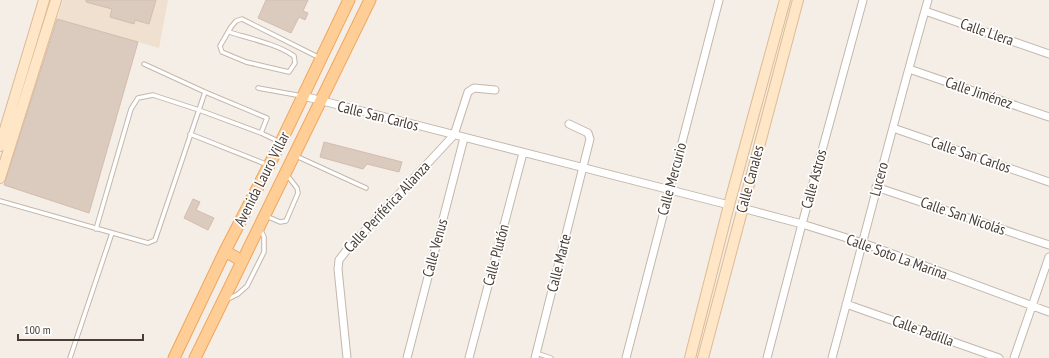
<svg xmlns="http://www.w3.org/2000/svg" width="1049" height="358" viewBox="0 0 1049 358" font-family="'PT Sans Narrow',sans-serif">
	<rect width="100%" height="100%" fill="#f5eee7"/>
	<!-- education -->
	<path fill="#efe0cf" d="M63,0H168L159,48L57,19Z"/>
	<!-- building -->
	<path fill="#dbcabe" stroke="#d3bdad" d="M86,0H156L149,24L135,20L134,24L110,17L112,9L86,2Z
		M266,0H308L303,11L308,13L305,20L299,17L291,33L258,18Z
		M57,19L138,42L89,213L4,185Z
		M324,142L402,162L399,172L367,164L363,169L320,157Z
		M193,199L200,202L196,210L214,218L208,230L184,218Z"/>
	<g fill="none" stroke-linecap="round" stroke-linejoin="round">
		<!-- service casing -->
		<g stroke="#c4b7ab" stroke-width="5.5">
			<path id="service" d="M229,32C248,38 277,44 294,56L295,63L289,72L246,62L222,52L220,46L231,27L236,21L242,19L320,58
				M144,64L205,92L267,118L261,133
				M258,88L302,96
				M190,134L268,165
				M296,156L366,188
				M0,201L148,243L155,240C172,191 188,141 205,92
				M266,216L280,222L286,221L298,193L297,188L287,175
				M96,229L131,109L138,98L153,95L199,110L261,133L280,142
				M226,300L238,294L247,286L264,252V237L260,228
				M536,353L551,358
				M70,358L112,233"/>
		</g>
		<!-- minor casing -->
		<g stroke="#c4b7ab" stroke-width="9">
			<path id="minor" d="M925,11L1049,54
				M909,69L1049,117
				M303,96L729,205
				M893,128L1049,182
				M876,187L1049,245
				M742,208L802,224L863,243L1049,312
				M846,304L999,358
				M347,358L338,269L339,260L346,251L454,135L468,92L474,88L495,90
				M407,358L464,138
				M469,358L523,153
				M535,358L590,139L588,133L569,124
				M626,358L719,0
				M767,358L802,224L863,0
				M832,358C864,239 894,119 928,0
				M1014,358L1049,257"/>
		</g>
		<!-- secondary casing -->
		<g stroke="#dcbb94" stroke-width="12">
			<path id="secondary" d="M0,146L44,0
				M0,178L56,0
				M690,358L729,205L785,0
				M703,358L798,0"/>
		</g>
		<!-- primary casing -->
		<g stroke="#efa65b" stroke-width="13">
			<path id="primary" d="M225,251L242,261
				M174,358L225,251L281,142L349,0
				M195,358L370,0"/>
		</g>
		<!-- service -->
		<use href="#service" stroke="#fff" stroke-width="3.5"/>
		<!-- minor -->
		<use href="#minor" stroke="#fff" stroke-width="7"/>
		<!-- secondary -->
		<use href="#secondary" stroke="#ffe6c7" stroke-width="10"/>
		<!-- primary -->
		<use href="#primary" stroke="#ffcd96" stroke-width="11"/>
	</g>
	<g text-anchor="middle" stroke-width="3.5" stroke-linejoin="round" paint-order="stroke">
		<!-- street labels -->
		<g font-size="15" fill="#493d35" stroke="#fff">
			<text transform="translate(987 32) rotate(19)" y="5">Calle Llera</text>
			<text transform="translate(979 93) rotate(19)" y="5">Calle Jiménez</text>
			<text transform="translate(378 116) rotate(14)" y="5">Calle San Carlos</text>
			<text transform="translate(971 155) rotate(19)" y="5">Calle San Carlos</text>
			<text transform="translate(262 179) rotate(-63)" y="5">Avenida Lauro Villar</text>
			<text transform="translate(672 179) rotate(-75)" y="5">Calle Mercurio</text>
			<text transform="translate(750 179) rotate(-75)" y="5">Calle Canales</text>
			<text transform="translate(814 179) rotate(-75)" y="5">Calle Astros</text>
			<text transform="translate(879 179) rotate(-75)" y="5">Lucero</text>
			<text transform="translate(387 207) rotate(-47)" y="5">Calle Periférica Alianza</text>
			<text transform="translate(963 216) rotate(19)" y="5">Calle San Nicolás</text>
			<text transform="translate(435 248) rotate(-75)" y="5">Calle Venus</text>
			<text transform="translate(496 255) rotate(-75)" y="5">Calle Plutón</text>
			<text transform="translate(897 257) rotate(20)" y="5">Calle Soto La Marina</text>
			<text transform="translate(559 263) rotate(-76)" y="5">Calle Marte</text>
			<text transform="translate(923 331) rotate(20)" y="5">Calle Padilla</text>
		</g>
	</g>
	<!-- scale -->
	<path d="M18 334v6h125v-6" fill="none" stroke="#493d35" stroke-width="2"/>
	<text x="24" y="334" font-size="12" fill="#493d35" stroke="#ffffff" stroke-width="3" paint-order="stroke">100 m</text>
</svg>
